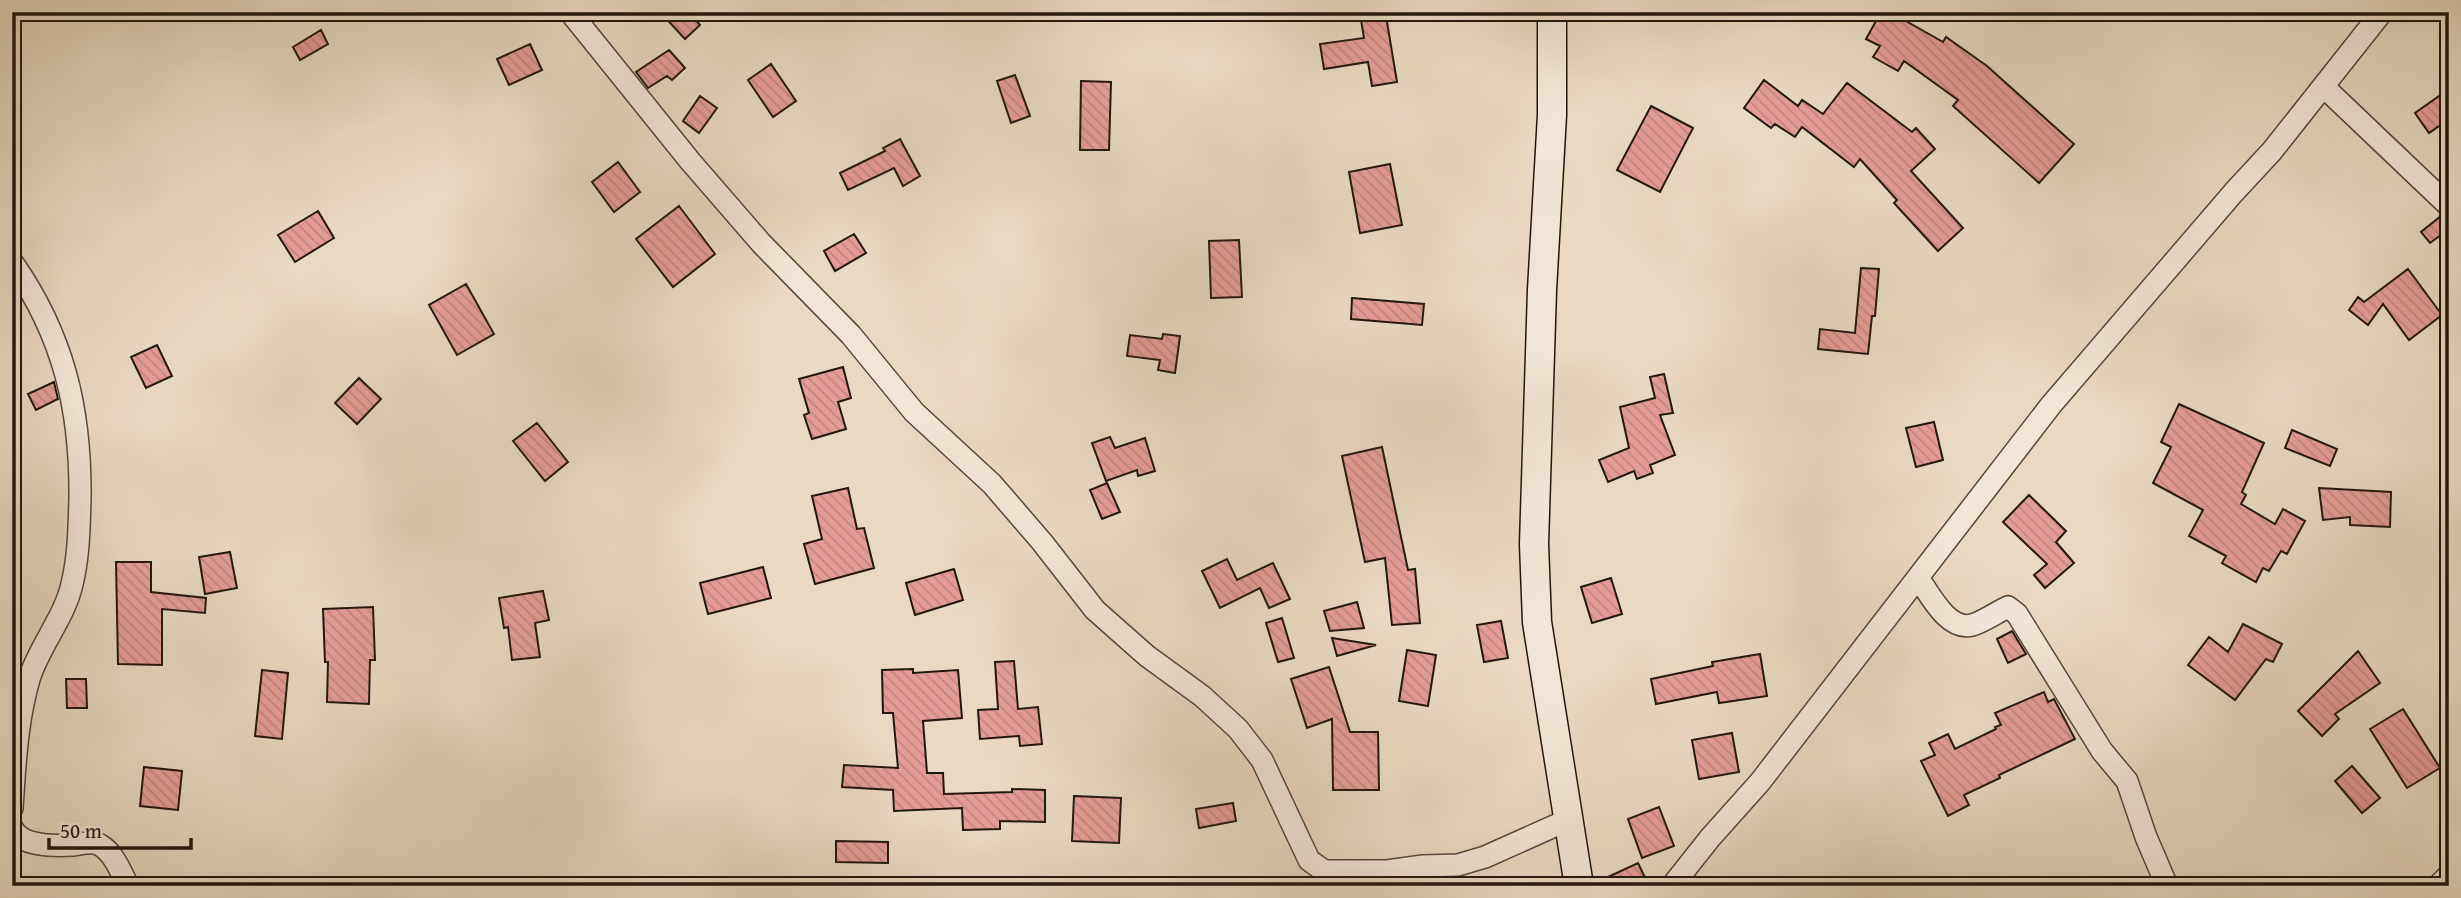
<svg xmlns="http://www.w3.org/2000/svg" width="2461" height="898" viewBox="0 0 2461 898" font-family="'Gentium Book Plus',serif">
	<defs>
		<pattern id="building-back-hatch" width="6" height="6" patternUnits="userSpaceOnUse" patternTransform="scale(1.75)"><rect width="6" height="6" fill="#e49d95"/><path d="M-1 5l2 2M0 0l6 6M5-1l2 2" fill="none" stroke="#c3867f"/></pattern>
	</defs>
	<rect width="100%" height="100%" fill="#e9d9c0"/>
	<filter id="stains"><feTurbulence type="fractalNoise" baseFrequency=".00286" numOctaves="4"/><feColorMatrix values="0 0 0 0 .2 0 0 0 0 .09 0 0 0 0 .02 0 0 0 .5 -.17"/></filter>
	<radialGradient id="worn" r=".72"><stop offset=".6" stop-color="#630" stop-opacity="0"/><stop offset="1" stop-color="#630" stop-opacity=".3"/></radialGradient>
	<!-- building -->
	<path fill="url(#building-back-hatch)" stroke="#22170d" stroke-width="2" d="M660,12H689L700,25L685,39Z
		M1881,12H1890L1943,42L1946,37L1987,66L2074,144L2039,183L1953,106L1958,100L1904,61L1898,71L1873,57L1880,46L1866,39Z
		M1386,16L1397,82L1372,86L1368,62L1324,69L1320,44L1364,38L1361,20Z
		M321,30L328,44L300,60L293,47Z
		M530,44L542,70L509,85L497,59Z
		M669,50L685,68L672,80L667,76L648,88L636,72Z
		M771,64L796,101L773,117L748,80Z
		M1015,75L1030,116L1011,123L997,81Z
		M1764,80L1798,106L1802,100L1823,114L1847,83L1912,132L1916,128L1935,149L1911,171L1963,228L1938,251L1894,203L1897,200L1860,159L1854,167L1802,127L1795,137L1775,124L1771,128L1744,108Z
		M1081,81L1111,82L1109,150H1080Z
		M2442,94L2449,104V119L2429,133L2415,113Z
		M700,96L717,108L699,133L683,121Z
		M1651,106L1693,128L1660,192L1617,170Z
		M900,139L920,176L903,186L894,168L848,190L840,173L885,151L883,148Z
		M618,162L640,192L614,212L592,182Z
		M1390,164L1402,225L1360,233L1349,172Z
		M679,206L715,254L673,287L636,239Z
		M318,211L334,238L295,262L278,235Z
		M2441,216L2449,219V229L2430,243L2421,232Z
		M854,234L866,253L835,271L824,251Z
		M1239,240L1242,297L1211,298L1209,241Z
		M1861,268L1879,269L1875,316H1872L1868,354L1818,349L1820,329L1855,333Z
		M2408,269L2442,315L2409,340L2383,304L2368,325L2349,310L2358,297L2364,302Z
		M466,284L494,334L457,355L429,305Z
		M1352,298L1424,304L1422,325L1351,319Z
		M1163,334L1180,336L1175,373L1158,370L1160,360L1127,356L1130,335L1162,339Z
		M157,345L172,376L146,388L131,357Z
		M843,367L851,398L838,402L846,429L812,439L804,415L809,413L799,379Z
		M1664,374L1673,413L1660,415L1675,455L1650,465L1653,473L1637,479L1634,471L1608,482L1599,460L1629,448L1620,407L1655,398L1650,377Z
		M359,378L381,399L357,424L335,403Z
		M54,382L58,399L36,410L28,394Z
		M2179,404L2264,443L2242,492L2246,495L2241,504L2275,524L2283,509L2305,521L2287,554L2281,551L2269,571L2263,568L2256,582L2222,563L2226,556L2189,536L2203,510L2153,483L2171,447L2161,442Z
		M1934,422L1943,460L1916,467L1906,428Z
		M537,423L568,462L545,481L513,441Z
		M2292,430L2337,449L2330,466L2285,448Z
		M1110,437L1115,448L1145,438L1155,471L1138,476L1137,470L1106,481L1092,443Z
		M1382,447L1408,570L1415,569L1420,623L1392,625L1385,558L1365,562L1342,456Z
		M1107,483L1120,512L1102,519L1090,490Z
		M848,488L857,529L864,528L874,568L815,584L804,544L822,539L812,496Z
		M2319,488L2391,492L2390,527L2350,525V517L2323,520Z
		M2029,495L2066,531L2056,542L2074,563L2045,588L2034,575L2047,564L2003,522Z
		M230,552L237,588L205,594L199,557Z
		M1227,559L1237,580L1273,563L1290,599L1269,608L1260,588L1220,608L1202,571Z
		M116,562H151V592L206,598L205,613L162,609V665L118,664Z
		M763,567L771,598L708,614L700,583Z
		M954,569L963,600L915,615L906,583Z
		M1611,578L1622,614L1592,623L1581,587Z
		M543,591L549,620L535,623L540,657L512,660L508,627L504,628L499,598Z
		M1357,602L1364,628L1330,631L1324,611Z
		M373,607L375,660H370L369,704L327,702L328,662H325L323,609Z
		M1282,618L1294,658L1278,662L1266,623Z
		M1501,621L1508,658L1484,662L1477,625Z
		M2243,624L2282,644L2273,662L2266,659L2235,700L2188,665L2209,637L2228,652Z
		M2012,631L2026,654L2008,663L1997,639Z
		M1332,638L1376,645L1337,656Z
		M1407,650L1436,655L1428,706L1399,701Z
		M2358,651L2380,683L2335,714L2339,719L2322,736L2298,711Z
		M1760,654L1767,696L1719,703L1717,692L1656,704L1651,679L1713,666L1712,662Z
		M1014,661L1018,709L1038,707L1042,744L1020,746L1019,736L980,739L978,710L998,709L995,662Z
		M1329,667L1350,732H1378L1379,790H1333L1332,719L1307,728L1291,679Z
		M913,669V673L958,670L962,718L923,721L927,773H943L944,794L1012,792V789L1045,790V822L1000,821V829L963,830L962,808L894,811L893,790L842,787L844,765L898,768L893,713H883L882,670Z
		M262,670L288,673L282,739L255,736Z
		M66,679H86L87,708H67Z
		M2044,692L2048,702L2054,699L2075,739L1999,775L2000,778L1964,795L1969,805L1948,816L1921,761L1935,755L1929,743L1948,734L1955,749L1996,729L1995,727L2001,725L1995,713Z
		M2403,709L2440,768L2407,788L2370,729Z
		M1732,733L1739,772L1699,779L1692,740Z
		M2352,766L2380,798L2362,813L2335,781Z
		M144,767L182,771L178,810L140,806Z
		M1074,796L1121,798L1119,843L1072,841Z
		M1233,803L1236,821L1199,828L1196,809Z
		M1659,807L1674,846L1642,858L1628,819Z
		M836,841L888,842V863L836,862Z
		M1638,863L1649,886H1595V883Z"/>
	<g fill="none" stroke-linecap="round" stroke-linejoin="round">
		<!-- street casing -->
		<g stroke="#54483a" stroke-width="24">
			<path id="street" d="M570,12L690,161L761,243L851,335L914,412L992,484L1042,542L1095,610L1147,656L1202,696L1238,729L1262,760L1309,860L1324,871H1387L1423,866L1458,865L1485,857L1570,819
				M2324,87L2449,206
				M12,262C64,336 81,410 80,499C79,528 79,555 72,584C65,616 41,644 30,676C17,718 15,764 12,808
				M1919,579C1930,595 1948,631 1972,625C1983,622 1997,612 2008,607L2017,614L2102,751L2127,781L2146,837L2167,886
				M12,828C21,847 55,846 73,845C82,844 92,840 100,845C114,853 121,872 128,886
				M1672,886L1710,838L1760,782L2051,405L2234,192L2272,151L2382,12
				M2438,886L2449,875"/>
		</g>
		<!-- secondary casing -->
		<g stroke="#22170d" stroke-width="31">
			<path id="secondary" d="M1552,12V115L1542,290L1534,544L1537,622L1579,886"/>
		</g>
		<!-- street -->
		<use href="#street" stroke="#f1e6d6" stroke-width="21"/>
		<!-- secondary -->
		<use href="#secondary" stroke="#f1e6d6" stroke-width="28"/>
	</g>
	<!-- margin -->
	<rect width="2461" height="898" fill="none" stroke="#e9d9c0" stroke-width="42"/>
	<rect x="14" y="14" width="2433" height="870" fill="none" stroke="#22170d" stroke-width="3.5"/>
	<rect x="21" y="21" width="2419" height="856" fill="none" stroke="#22170d" stroke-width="2"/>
	<!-- scale -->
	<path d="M49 838v10h142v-10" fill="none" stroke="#22170d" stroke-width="3.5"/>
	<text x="60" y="838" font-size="21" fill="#22170d" stroke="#f1e6d6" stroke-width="5" paint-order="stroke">50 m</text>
	<rect width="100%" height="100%" filter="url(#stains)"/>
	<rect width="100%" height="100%" fill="url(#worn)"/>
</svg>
